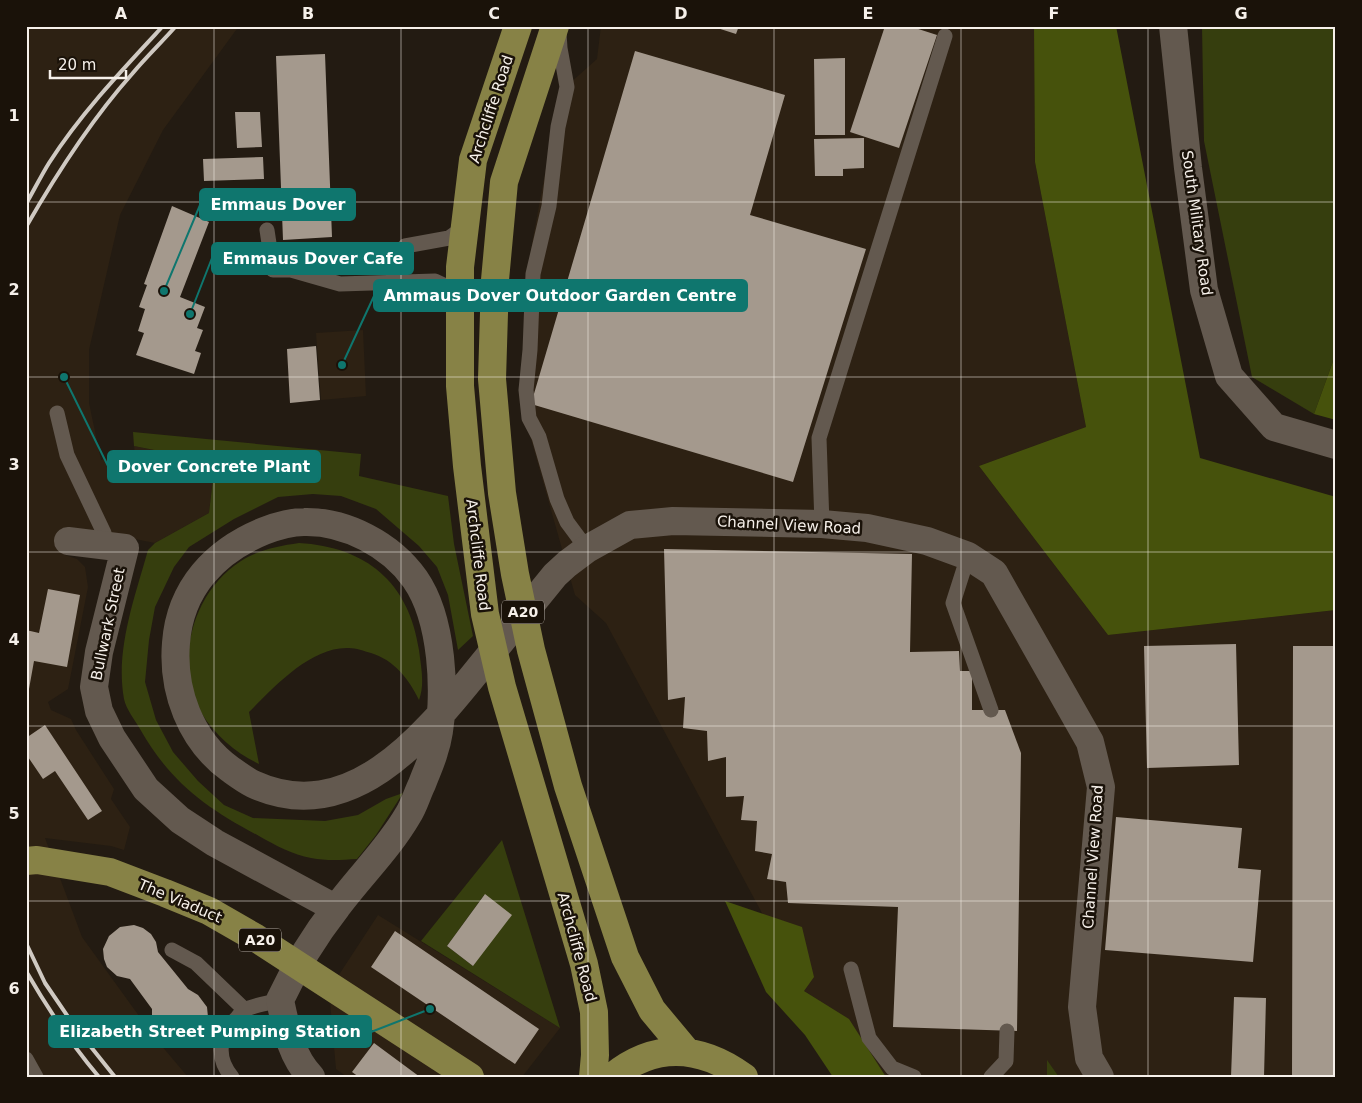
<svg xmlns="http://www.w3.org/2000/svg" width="1362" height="1103" viewBox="0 0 1362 1103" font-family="'DejaVu Sans',sans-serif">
	<rect width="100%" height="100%" fill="#231b12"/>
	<!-- built -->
	<path fill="#2d2113" d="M26,26H239L163,130L120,215L89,350V403L101,460L135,455L134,446L215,462L209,513L155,543L104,533L70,530L65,555L77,559L85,567L88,587L68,689L48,702L51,710L71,719L76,730L114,789L111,799L130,827L124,850L111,846L45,838L82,937L155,1038L188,1077H26Z
		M601,26H1034L1035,162L1086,427L979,466L1108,635L1336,610V1077H1059L1047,1061V1077H886L845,1017L804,991L606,623L575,595L520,400L531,249L560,92L597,59Z
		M363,330L366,396L321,400L316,333Z
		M378,915L560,1028L522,1077H347L336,1069L329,990Z"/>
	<!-- green -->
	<path fill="#363e0e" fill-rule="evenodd" d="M1202,26H1336V353L1314,414L1252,377L1204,141Z
		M133,432L361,454L359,476L448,496L454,544L473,636L458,650L448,595L437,567L419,546L376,509L341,496L313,494L278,497L234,519L189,547L174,567L155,607L149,640L145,682L156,720L173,752L198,781L224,805L253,818L325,821L358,815L386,799L403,793L376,835L357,859C341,860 327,861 311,858C293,855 275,845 259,836C206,808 170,782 140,729C135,720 126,709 124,699C115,650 135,597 148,550L155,543L209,513L215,462L134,446Z
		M299,543C366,547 409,582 419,650C421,667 425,684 419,700C409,679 394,660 371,653C364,651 356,648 349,648C311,646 273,688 249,712L259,764C237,754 215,735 202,714C173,664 192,592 241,561C258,550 278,546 299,543Z
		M502,840L560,1028L421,941ZM484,895H485L473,966L447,946Z
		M1047,1060L1059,1077H1047Z"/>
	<!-- forest -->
	<path fill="#46520c" d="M1034,26H1116L1200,458L1336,497V610L1108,635L979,466L1086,427L1035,162Z
		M1336,353V420L1314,414Z
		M725,901L802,927L814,977L804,991L849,1019L886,1077H833L805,1035L766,992Z"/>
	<!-- building -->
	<path fill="#a4998d" d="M711,26H739L736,34Z
		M885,26H909L937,35L899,148L850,132Z
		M635,51L785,95L750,215L866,249L793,482L531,404Z
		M325,54L332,237L283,240L276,56Z
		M845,58V135H815L814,59Z
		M235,112H260L262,147L237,148Z
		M864,138V168L843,169V176H815L814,139Z
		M263,157L264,179L204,181L203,159Z
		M172,206L209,222L180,297L205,307L197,328L203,330L195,351L201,353L194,374L136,355L144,333L138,331L145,309L139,307L147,285L144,284Z
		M316,346L320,400L290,403L287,349Z
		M664,549L912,554L910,652L959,651L960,671H972V710H1005L1021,753L1017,1031L893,1027L898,907L788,903L786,882L767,879L772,854L755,851L757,821L741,820L744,796L726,797V757L708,761L707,731L683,728L685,697L668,700Z
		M48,589L80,595L67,667L34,661L29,689H26V630L39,633Z
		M1236,644L1239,765L1147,768L1144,646Z
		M1293,646H1336V1077H1292Z
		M45,725L102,811L88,820L55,771L43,779L26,754V738Z
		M1116,817L1242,828L1238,868L1261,870L1253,962L1105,950Z
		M485,894L512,915L473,966L447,946Z
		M134,925L143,928L151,934L156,942L158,952L188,989L198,995L207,1007L208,1017L206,1027L201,1035L193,1042L179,1046L169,1044L161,1039L152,1026V1009L130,979L117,976L107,967L104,959L103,949L109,936L120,927Z
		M395,931L539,1029L515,1064L371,967Z
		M1234,997L1266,998L1264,1077H1231Z
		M374,1043L420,1077H359L352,1072Z"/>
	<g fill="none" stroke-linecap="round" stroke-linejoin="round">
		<!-- service -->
		<path stroke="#63594f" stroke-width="15" d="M559,33L560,48L567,87L558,127L549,206L533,274L530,350L526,390L529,418L539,437L557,499L567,522L587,549
			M267,230L273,270H291L359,252
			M405,246L449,238L466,226
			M291,270L340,284L435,281L452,289L458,300
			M57,413L67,455L104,533L101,545
			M822,524L819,438L945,36
			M968,556L953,603L991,710
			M172,950L196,963L245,1010
			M851,969L869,1038L892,1068L914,1077
			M26,1059L36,1077
			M232,1077C215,1057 219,1035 237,1018C239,1015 242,1011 245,1010C253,1005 270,1003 280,1000
			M991,1077L1006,1061L1007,1031"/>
		<!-- minor -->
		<path stroke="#63594f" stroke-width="28" d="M68,541L125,548L99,652L94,687L99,711L112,738L146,789L180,820L215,843L335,908
			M311,1077C291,1056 286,1028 280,1000C295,968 315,935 337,907C360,876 389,848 408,815C414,806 417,794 422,784C426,773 431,763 434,752C443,726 443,684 440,657C437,630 431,602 415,579C391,545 346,521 304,522C290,522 277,526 264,531C215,551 180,588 176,643C172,690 190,740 230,769C237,774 245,780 253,784C349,828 423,738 477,671C503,639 529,607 555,575L567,564L587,549L630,525L673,521L822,524L867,528L927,541L968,556L994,573L1090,742L1101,787L1082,1007L1089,1058L1100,1077"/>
		<!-- tertiary -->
		<path stroke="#63594f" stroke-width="28" d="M1173,26L1188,168L1204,290L1229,376L1274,427L1336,445"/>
		<!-- trunk -->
		<path stroke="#878246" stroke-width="28" d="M518,26L473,160L460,267V386L467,466L485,614L502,687L584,964L594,1012L595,1055L593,1077
			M555,26L504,182L495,280L492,379L502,493L515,574L531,650L568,786L625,957L652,1010L687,1052
			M26,861L37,860L110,872L165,893L209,911L256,938L470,1077
			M612,1077C655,1042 700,1045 744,1077"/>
		<!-- rail -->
		<path stroke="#cfc9c2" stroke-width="4" d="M26,204C34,190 41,176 49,163C81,113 123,69 163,26
			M26,227C57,173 91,120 132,74C146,57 162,42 176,26
			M26,943L45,983L75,1027L115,1077
			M26,971C48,1009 71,1044 99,1077"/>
	</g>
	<!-- grid -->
	<path fill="none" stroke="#f6f0ea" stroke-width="1" stroke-opacity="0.55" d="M214,26V1077M401,26V1077M588,26V1077M774,26V1077M961,26V1077M1148,26V1077M26,202H1336M26,377H1336M26,552H1336M26,726H1336M26,901H1336"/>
	<g text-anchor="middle" stroke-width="5" stroke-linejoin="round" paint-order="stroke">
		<!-- shield labels -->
		<g fill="#1a1209" stroke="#b4ada6" stroke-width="1">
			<rect x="502" y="600.5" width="42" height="23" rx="4"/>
			<rect x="239" y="928.5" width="42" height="23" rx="4"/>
		</g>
		<g font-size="14" font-weight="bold" fill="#f6f0ea">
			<text x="523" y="617">A20</text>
			<text x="260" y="945">A20</text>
		</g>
		<!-- street labels -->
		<g font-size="15" fill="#f6f0ea" stroke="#1a1209">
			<text transform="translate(491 109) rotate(-72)" y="5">Archcliffe Road</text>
			<text transform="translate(1197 223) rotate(82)" y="5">South Military Road</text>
			<text transform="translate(789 525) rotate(3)" y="5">Channel View Road</text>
			<text transform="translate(478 555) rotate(83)" y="5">Archcliffe Road</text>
			<text transform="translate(108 624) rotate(-78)" y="5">Bullwark Street</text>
			<text transform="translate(1093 857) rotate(-86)" y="5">Channel View Road</text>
			<text transform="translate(180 901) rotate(23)" y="5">The Viaduct</text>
			<text transform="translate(577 947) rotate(75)" y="5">Archcliffe Road</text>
		</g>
	</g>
	<!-- callouts -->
	<path fill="none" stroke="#0f766e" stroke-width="2" d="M164 291L200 205M190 314L212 258M342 365L374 296M64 377L108 466M430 1009L371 1032"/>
	<g fill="#0f766e" stroke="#1a1209" stroke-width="2">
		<circle cx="164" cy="291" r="5"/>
		<circle cx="190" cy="314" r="5"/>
		<circle cx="342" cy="365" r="5"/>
		<circle cx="64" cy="377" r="5"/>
		<circle cx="430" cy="1009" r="5"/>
	</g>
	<g fill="#0f766e" stroke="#0f766e" stroke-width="2">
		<rect x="200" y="189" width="155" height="31" rx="5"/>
		<rect x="212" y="243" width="201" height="31" rx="5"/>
		<rect x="374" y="280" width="373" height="31" rx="5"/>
		<rect x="108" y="451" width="212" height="31" rx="5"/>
		<rect x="49" y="1016" width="322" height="31" rx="5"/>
	</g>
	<g font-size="16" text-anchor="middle" font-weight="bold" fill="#fff">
		<text x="278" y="210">Emmaus Dover</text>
		<text x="313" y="264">Emmaus Dover Cafe</text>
		<text x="560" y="301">Ammaus Dover Outdoor Garden Centre</text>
		<text x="214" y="472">Dover Concrete Plant</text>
		<text x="210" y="1037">Elizabeth Street Pumping Station</text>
	</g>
	<!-- border -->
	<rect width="1362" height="1103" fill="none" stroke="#1a1209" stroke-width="55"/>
	<!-- scale -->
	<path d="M50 70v8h76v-8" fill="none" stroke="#f6f0ea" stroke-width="2.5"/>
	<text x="58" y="70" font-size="15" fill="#f6f0ea" stroke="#1a1209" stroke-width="4" paint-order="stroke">20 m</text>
	<rect x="28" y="28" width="1306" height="1048" fill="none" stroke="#f6f0ea" stroke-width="2"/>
	<g font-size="16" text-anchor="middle" font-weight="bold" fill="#f6f0ea">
		<text x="121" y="19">A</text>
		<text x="308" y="19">B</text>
		<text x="494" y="19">C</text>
		<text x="681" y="19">D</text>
		<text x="868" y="19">E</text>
		<text x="1054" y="19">F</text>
		<text x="1241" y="19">G</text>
		<text x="14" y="121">1</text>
		<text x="14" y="295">2</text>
		<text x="14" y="470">3</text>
		<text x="14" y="645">4</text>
		<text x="14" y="819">5</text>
		<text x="14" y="994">6</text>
	</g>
</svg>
